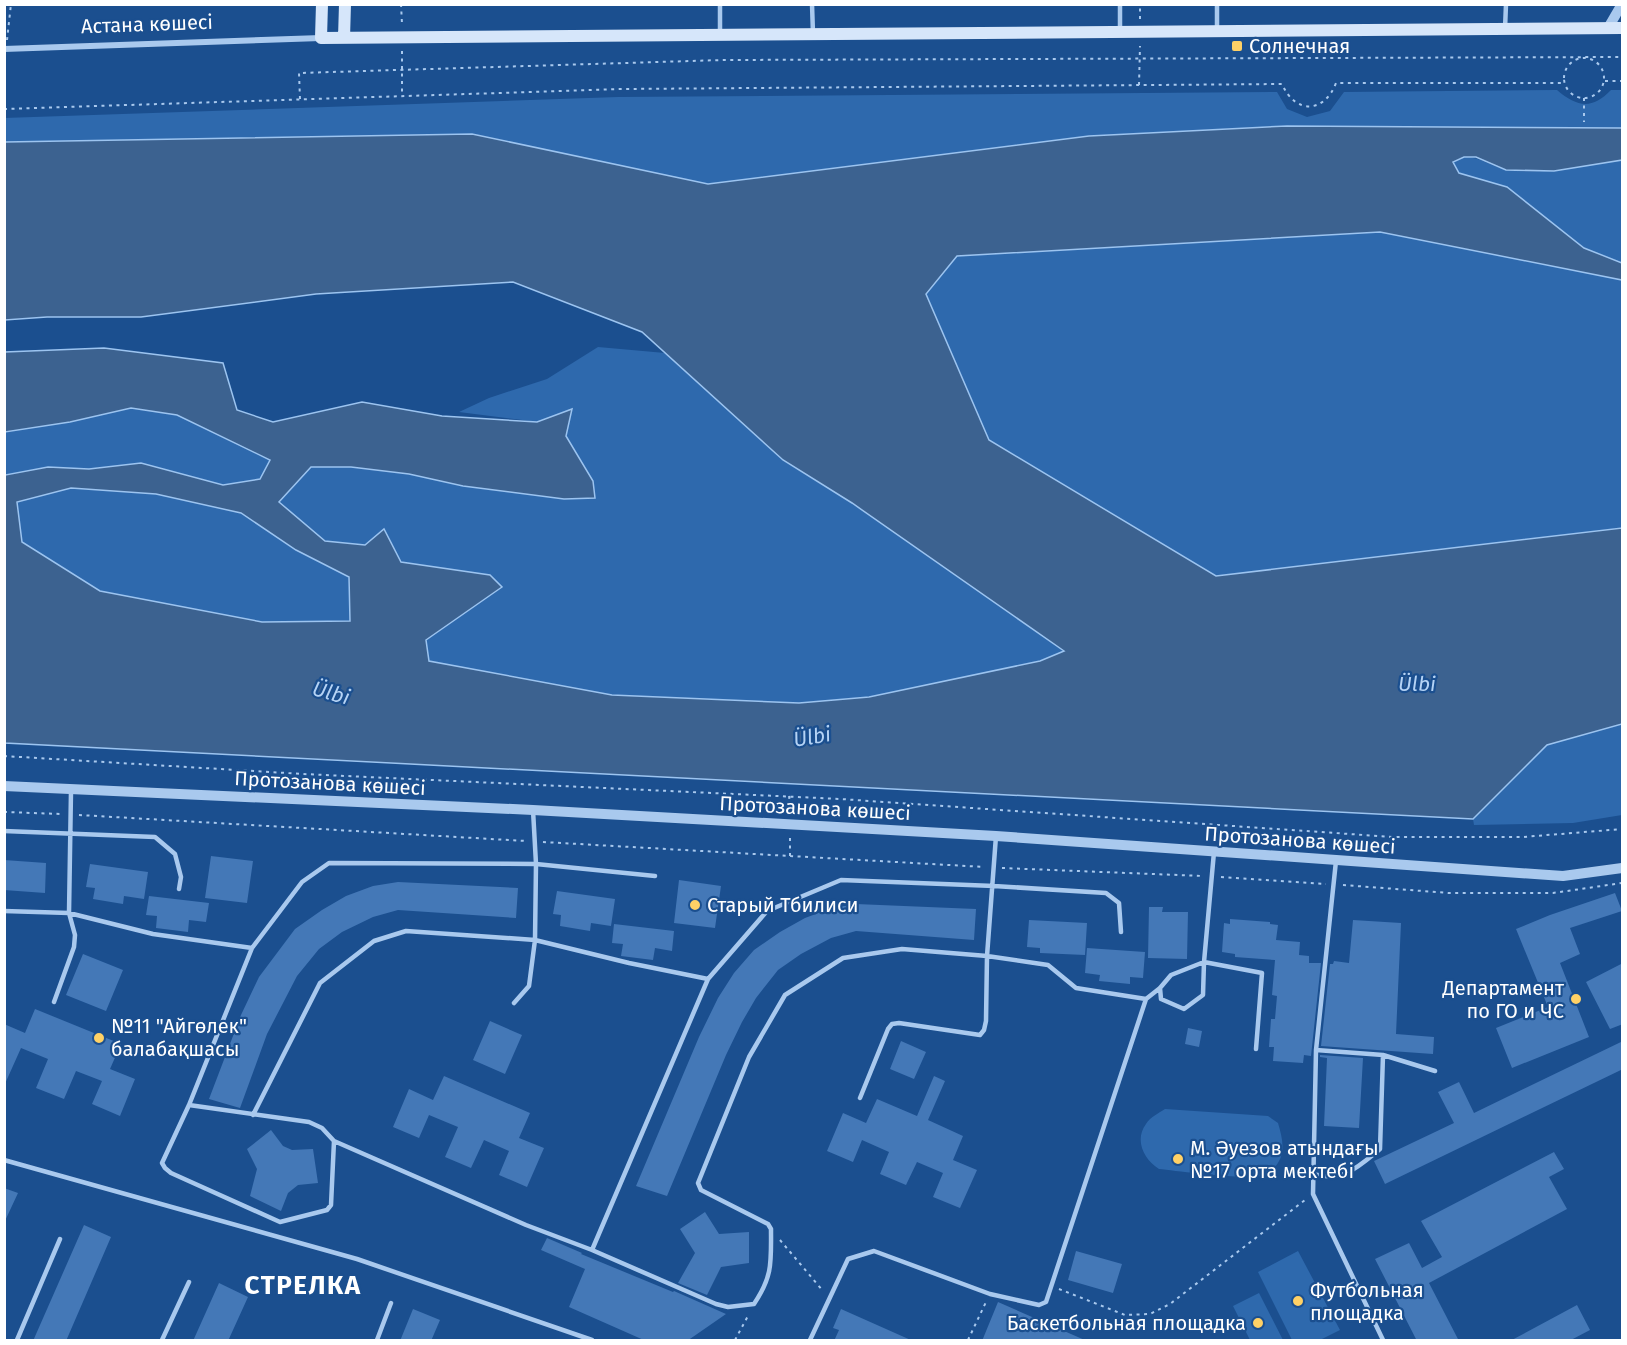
<svg xmlns="http://www.w3.org/2000/svg" width="1627" height="1345" viewBox="0 0 1627 1345" font-family="'Fira Sans',sans-serif">
	<rect width="100%" height="100%" fill="#1b4f8f"/>
	<!-- green -->
	<path fill="#2e69ad" d="M1557,90C1577,107 1592,110 1611,90H1622V128L1287,126L1089,136L708,184L472,134L5,142L4,118L618,97L1277,92L1287,109L1307,117L1330,111L1344,92Z
		M1464,157C1481,157 1492,167 1508,170C1547,176 1584,163 1622,160V263L1584,248L1507,187L1459,173L1453,162Z
		M1380,232L1622,280V528L1216,576L989,440L926,293L957,256Z
		M598,347L665,353L783,460L852,503L1065,651L1040,661L869,697L799,703L612,695L429,661L426,640L501,587L489,575L401,562L365,545L325,541L279,503L311,467H351L409,474L463,486L563,499L595,498L593,481L566,436L572,409L538,422L459,412L489,398L547,379Z
		M131,408L177,415L271,460L260,479L223,485L141,463L89,469L48,467L5,475L4,431L70,422Z
		M71,488L156,494L241,513L296,550L349,577L350,622H262L100,591L22,542L17,502Z
		M1622,724V815L1573,823L1474,825L1473,819L1547,745Z
		M1165,1109L1268,1116L1278,1123C1283,1140 1287,1156 1272,1170C1271,1171 1267,1175 1265,1175C1251,1181 1179,1171 1159,1169C1144,1160 1134,1140 1146,1124C1150,1117 1159,1113 1165,1109Z
		M1298,1251L1340,1330L1320,1340H1292L1258,1272Z
		M1259,1293L1283,1340H1250L1233,1306Z"/>
	<!-- water -->
	<path fill="#3c6290" stroke="#9cc4f0" stroke-width="1.5" fill-rule="evenodd" d="M1287,126L1622,128V160L1554,171L1506,170L1476,157H1464L1453,162L1459,173L1507,187L1584,248L1622,263V280L1380,232L957,256L926,294L989,440L1216,576L1622,528V724L1547,745L1473,819L5,743V475L48,467L89,469L141,463L223,485L260,479L270,460L177,415L131,408L70,422L5,432V352L104,348L223,363L237,410L273,422L362,402L442,416L537,422L572,409L566,436L593,481L595,498L564,499L463,486L409,474L351,467H311L279,502L325,541L365,545L384,529L401,562L490,575L502,587L426,640L429,661L612,695L799,703L869,697L1040,661L1064,651L852,503L783,460L642,332L513,282L316,294L141,317H47L5,320V142L472,134L708,184L1089,136ZM71,488L156,494L241,513L296,550L349,577L350,621L262,622L100,591L22,542L17,502Z"/>
	<!-- building -->
	<path fill="#4478b7" d="M211,856L253,861L247,903L205,898Z
		M4,860L46,863L45,893L4,890Z
		M90,864L148,872L144,899L124,896L123,904L93,899L95,888L86,887Z
		M679,880L721,886L715,928L674,923Z
		M398,882L518,888L516,918L398,910L373,917L342,932L319,949L297,976L267,1034L240,1108L209,1099L241,1015L259,977L295,929L322,910L346,896L373,886Z
		M557,891L615,899L611,926L591,923L590,931L560,926L561,915L553,914Z
		M1615,893L1622,911L1570,928L1580,954L1560,963L1589,1037L1512,1068L1496,1028L1548,1007L1516,929L1550,915Z
		M149,896L209,903L206,922L189,920L188,932L156,928L157,916L146,915Z
		M856,904L976,909L974,940L856,931L831,938L801,954L778,970L756,998L742,1022L726,1055L667,1196L636,1186L699,1037L718,998L734,973L754,950L780,932L805,918L832,908Z
		M1149,907H1163L1162,912H1188L1187,959L1148,958Z
		M1230,919L1270,922V924L1278,925L1276,940L1300,942L1299,955L1309,956V963H1321L1311,1056L1304,1055L1303,1063L1273,1061L1274,1047H1269L1271,1019H1275L1277,996L1272,995L1275,960L1235,957V954L1222,952L1224,923L1230,924Z
		M1029,920L1087,923L1085,955L1040,953V948L1027,947Z
		M1353,920L1401,923L1396,1034L1434,1037L1433,1054L1321,1046L1330,964H1333L1334,961L1349,963Z
		M614,924L674,931L672,951L655,948L653,960L621,956L623,944L612,943Z
		M1087,948L1145,952L1143,978L1130,977V984L1099,981L1100,975L1085,973Z
		M83,954L123,970L106,1011L66,995Z
		M1623,963V1024L1610,1029L1586,982Z
		M35,1009L121,1044L110,1069L135,1079L120,1116L92,1104L102,1081L76,1071L64,1099L36,1088L48,1059L21,1048L4,1086V1024L25,1033Z
		M490,1021L522,1035L505,1074L473,1060Z
		M1188,1028L1202,1031L1199,1047L1185,1044Z
		M901,1041L926,1052L914,1079L890,1069Z
		M1623,1041V1069L1385,1184L1374,1161L1454,1123L1438,1092L1459,1082L1474,1113Z
		M1320,1055L1363,1058L1359,1128L1324,1126L1327,1058L1320,1057Z
		M444,1076L530,1113L519,1138L544,1148L527,1187L499,1175L509,1151L484,1140L471,1168L445,1157L458,1127L429,1115L419,1138L393,1127L409,1089L433,1100Z
		M934,1076L945,1081L928,1120L963,1136L953,1160L977,1170L960,1208L933,1197L943,1173L917,1162L906,1185L880,1174L889,1152L862,1140L853,1162L827,1151L843,1113L866,1123L877,1099L917,1116Z
		M271,1130L283,1146L292,1150L313,1149L318,1183L298,1185L288,1193L281,1211L250,1196L257,1169L247,1149Z
		M1554,1152L1564,1169L1549,1177L1567,1209L1429,1283L1459,1341H1417L1375,1259L1409,1243L1422,1268L1442,1257L1421,1221Z
		M4,1188L18,1193L4,1223Z
		M705,1212L719,1234L749,1232V1263L721,1267L707,1295L678,1283L695,1253L680,1229Z
		M84,1225L111,1237L66,1341H33Z
		M547,1238L582,1253L581,1254L673,1292L674,1291L726,1314L687,1341H646L569,1307L585,1269L541,1250Z
		M1076,1251L1122,1264L1113,1293L1068,1280Z
		M219,1283L248,1297L228,1341H193Z
		M998,1302L1087,1341H982Z
		M1577,1305L1590,1330L1569,1341H1510Z
		M413,1309L440,1320L431,1341H400Z
		M841,1309L913,1341H834L839,1330L833,1328Z"/>
	<g fill="none" stroke-linecap="round" stroke-linejoin="round">
		<!-- path -->
		<path stroke="#a9c9ee" stroke-width="2" stroke-dasharray="3 4.5" stroke-linecap="butt" d="M401,4L402,24
			M1140,19V4
			M7,40L11,4
			M402,51V96
			M1564 78a20 20 0 1 1 40 0a20 20 0 1 1-40 0Z
			M1605,81H1622
			M1139,85L1140,46
			M1584,98V122
			M300,99L299,73L723,60L1622,57
			M4,109L622,89L1282,84C1295,114 1324,114 1336,83H1565
			M4,756L303,774L841,799L1393,837H1523L1622,829
			M789,796L791,811
			M4,812L62,814
			M79,815L526,841
			M543,842L984,867
			M790,856V838
			M1002,868L1203,876
			M1221,877L1326,884
			M1343,885L1449,893H1553L1622,883
			M780,1240L823,1291
			M1059,1289L1125,1315L1150,1314L1170,1304L1305,1200
			M735,1340L749,1314
			M968,1340L986,1302"/>
		<!-- service -->
		<path stroke="#a9c9ee" stroke-width="4.5" d="M812,4L813,34
			M1505,29L1506,4
			M1217,31V4
			M1120,32V4
			M720,35V4
			M4,831L155,837L175,854L181,877L179,889
			M996,836L987,956L902,949L843,958L785,995L749,1057L698,1183L701,1190L768,1224L771,1229C771,1262 773,1276 754,1304L728,1307L716,1304L592,1250L708,979L767,911L841,880L994,886L1106,893L1119,903L1121,932
			M1336,861L1316,1050L1313,1194L1383,1340
			M4,911L69,913L153,934L252,948
			M1160,988L1161,999L1184,1009L1203,995L1204,962L1262,973L1256,1049
			M54,1002L74,947L75,935L69,913L71,791
			M514,1003L529,986L535,940L629,963L708,979
			M1316,1050L1383,1055L1435,1071
			M860,1098L888,1029L892,1024L899,1023L980,1035L984,1030L986,1021L987,956L1048,965L1076,988L1146,999L1160,988L1171,975L1204,962L1214,852
			M189,1105L309,1122L322,1128L334,1141L331,1205L327,1210L280,1222L171,1173L165,1168L162,1163L189,1105L252,948L302,882L329,863L536,864L655,876
			M253,1115L320,983L374,941L406,931L535,940L536,864L533,810
			M334,1141L526,1225L592,1250
			M4,1160L357,1259L592,1340
			M1312,1174C1344,1182 1357,1168 1380,1149L1383,1055
			M17,1340L60,1239
			M162,1340L189,1282
			M377,1340L391,1303
			M810,1340L848,1259L874,1251L990,1294L1039,1305L1046,1302L1146,999"/>
		<!-- minor -->
		<path stroke="#a9c9ee" stroke-width="6" d="M4,49L321,38"/>
		<!-- tertiary -->
		<path stroke="#a9c9ee" stroke-width="10" d="M1608,28L1622,4
			M4,786L533,810L996,836L1563,876L1622,868"/>
		<!-- secondary -->
		<path stroke="#d6e6fa" stroke-width="12" d="M322,4L321,38L1622,28
			M344,38L345,4"/>
	</g>
	<!-- markers -->
	<g fill="#ffd166" stroke="#1b4f8f" stroke-width="2">
		<rect x="1231" y="40" width="12" height="12" rx="3"/>
		<circle cx="695" cy="905" r="6"/>
		<circle cx="1576" cy="999" r="6"/>
		<circle cx="99" cy="1038" r="6"/>
		<circle cx="1178" cy="1159" r="6"/>
		<circle cx="1298" cy="1301" r="6"/>
		<circle cx="1258" cy="1323" r="6"/>
	</g>
	<g text-anchor="middle" stroke-width="4.5" stroke-linejoin="round" paint-order="stroke">
		<!-- street labels -->
		<g font-size="20" fill="#fff" stroke="#1b4f8f">
			<text transform="translate(147 24) rotate(-2)" y="7">Астана көшесі</text>
			<text transform="translate(330 783) rotate(3)" y="7">Протозанова көшесі</text>
			<text transform="translate(815 808) rotate(3)" y="7">Протозанова көшесі</text>
			<text transform="translate(1300 840) rotate(4)" y="7">Протозанова көшесі</text>
		</g>
		<!-- poi labels -->
		<g font-size="20" fill="#fff" stroke="#1b4f8f" text-anchor="start">
			<text x="1249" y="53">Солнечная</text>
			<text x="707" y="912">Старый Тбилиси</text>
			<text x="1564" y="995" text-anchor="end">Департамент<tspan x="1564" dy="23">по ГО и ЧС</tspan></text>
			<text x="111" y="1033">№11 "Айгөлек"<tspan x="111" dy="23">балабақшасы</tspan></text>
			<text x="1190" y="1155">М. Әуезов атындағы<tspan x="1190" dy="23">№17 орта мектебі</tspan></text>
			<text x="1310" y="1297">Футбольная<tspan x="1310" dy="23">площадка</tspan></text>
			<text x="1246" y="1330" text-anchor="end">Баскетбольная площадка</text>
		</g>
		<!-- water labels -->
		<g font-size="21" font-style="italic" fill="#b5d3f5" stroke="#1b4f8f">
			<text x="1417" y="691">Ülbi</text>
			<text transform="translate(331 693) rotate(16)" y="7">Ülbi</text>
			<text transform="translate(812 737) rotate(-9)" y="7">Ülbi</text>
		</g>
		<!-- district labels -->
		<g font-size="26" font-weight="bold" letter-spacing="1.5" fill="#fff" stroke="#1b4f8f">
			<text x="303" y="1294">СТРЕЛКА</text>
		</g>
	</g>
	<!-- border -->
	<rect width="1627" height="1345" fill="none" stroke="#ffffff" stroke-width="12"/>
</svg>
